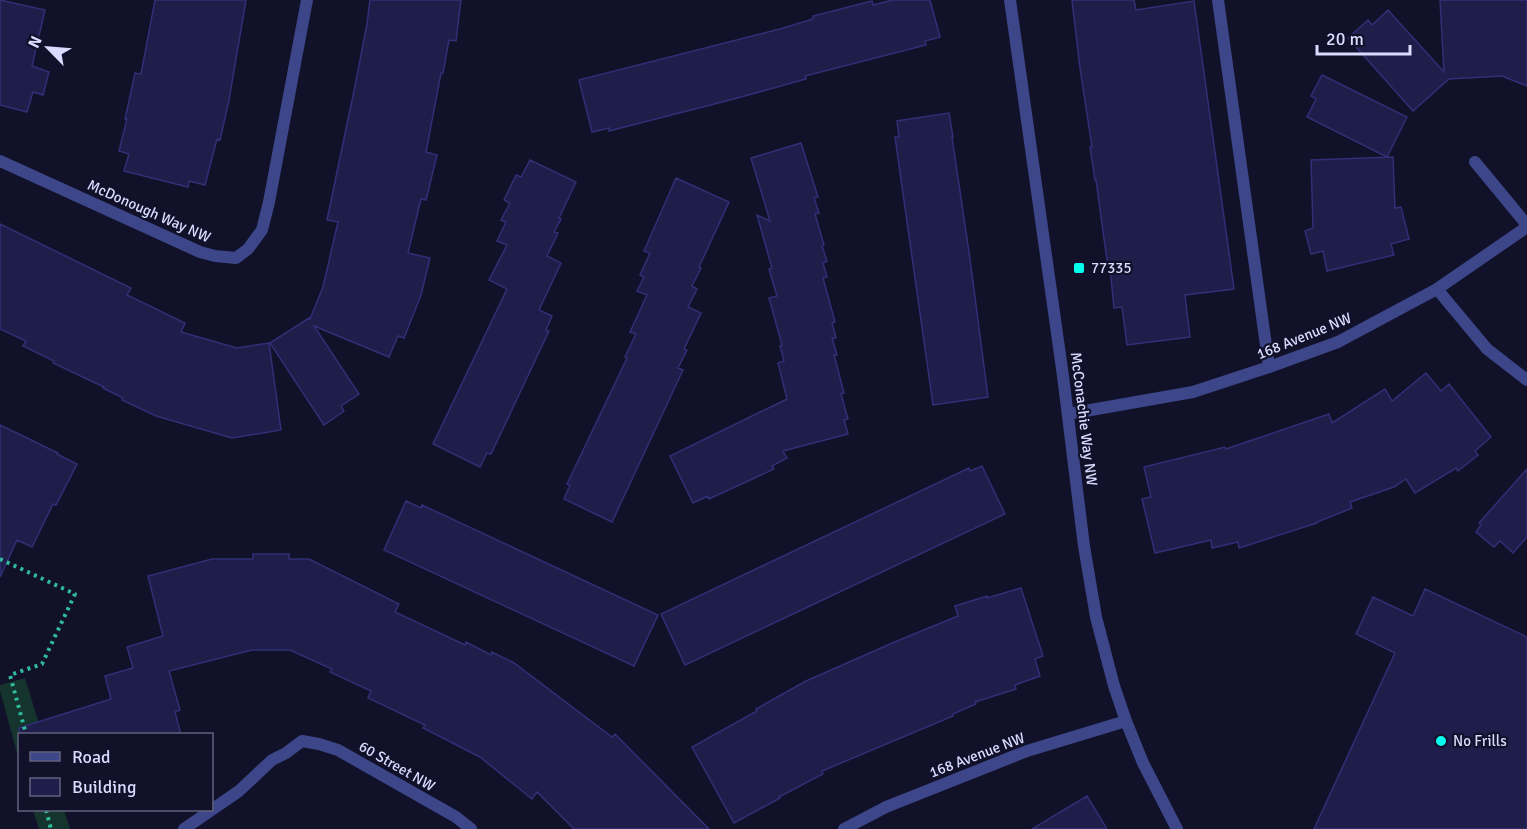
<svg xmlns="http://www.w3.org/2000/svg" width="1527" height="829" viewBox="0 0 1527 829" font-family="Signika,sans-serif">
	<rect width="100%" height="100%" fill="#11112a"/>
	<!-- green -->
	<path fill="#14342d" d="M25,678L42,734H20L19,760L0,691V685Z
		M33,810H64L70,829H39Z"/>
	<!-- building -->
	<path fill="#1f1d4a" stroke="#312f76" stroke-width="1.5" d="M0,0L45,10L32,66L49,72L43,95L33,92L27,112L0,105Z
		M155,0H246L229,100L220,140L217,139L205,185L189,181L188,187L124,171L129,154L119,151L127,119H125L135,73L141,74Z
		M370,0H461L456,41L449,40L443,73H441L426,152L437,155L426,200L421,199L408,253L430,258L421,295L404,338L398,336L389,357L314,326L359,394L341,406L344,411L324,425L270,343L309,318L310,319L323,287L338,222L327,220L355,86L367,24Z
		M893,0H930L940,37L925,41L926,45L805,76L806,79L730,100L609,131V128L592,132L579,80L780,29L813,19V16L872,1L873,5Z
		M1072,0H1134L1136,10L1194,1L1234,289L1185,295L1190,337L1127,345L1122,307L1114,308L1110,268H1108L1096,180H1095L1090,147H1092L1080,68Z
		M1440,0H1527V86L1502,76L1449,79L1413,111L1348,38L1368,20L1372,25L1388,10L1444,72Z
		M1322,75L1407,117L1387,157L1307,117L1316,99L1311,96Z
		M949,113L953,137H952L970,259L988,397L933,405L895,137H899L897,121Z
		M801,143L818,197L814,198L819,213L815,214L824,245L822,246L827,261L823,263L827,277L823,278L835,322L832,323L836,338H832L837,355H834L844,393L841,394L848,419L844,420L848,434L783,451L787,458L772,466L774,469L709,499L708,496L693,503L670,456L787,399L778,363L784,361L780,346L782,345L769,298L777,296L769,269L772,268L757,215L770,221L751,158Z
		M1393,157L1395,208L1401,207L1409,239L1391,244L1394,255L1327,271L1323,251L1311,254L1305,231L1313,228L1311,160Z
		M530,160L576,182L559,218L561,219L554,232L558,233L547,256L561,263L539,310L552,316L546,330L549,331L491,454L487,453L480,467L433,444L507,289L489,280L507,245L497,241L506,222L501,220L510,203L504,200L516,175L521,177Z
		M676,178L729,202L699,267L701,268L692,286L697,289L688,307L701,313L684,349L687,350L678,368L683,370L612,522L564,499L570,485L567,484L627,358L625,357L636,334L630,332L647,295L637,291L644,277L640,275L650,253L644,251Z
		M0,224L131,288L127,295L185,323L181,332L237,348L269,343L281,430L232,438L156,416L122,400L123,398L103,388L104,387L53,363L54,361L23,346L26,341L0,329Z
		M1426,373L1441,391L1449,384L1491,437L1475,451L1478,455L1458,471L1456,468L1415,493L1406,479L1394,487L1350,502L1352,508L1317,522V523L1239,548L1238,542L1212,548L1211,540L1155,553L1142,499L1151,497L1144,467L1225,447L1226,449L1329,414L1332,423L1385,389L1392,401Z
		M0,425L58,453L57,454L77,464L56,505L53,504L32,547L17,540L0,577Z
		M982,466L1005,514L685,665L661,614L969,468L970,471Z
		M1527,469V537L1513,553L1500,541L1494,547L1476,532L1481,525L1479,523Z
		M406,501L421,508L422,505L658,615L634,666L384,550Z
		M253,554H289V559H309L399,604L395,612L465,645L466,642L491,655L492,652L514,663L612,737L615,734L709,829H574L537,792L532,799L480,757L423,728L425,725L368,698L371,691L330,672L332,669L290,650H252L169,671L180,710L175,712L181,735H20L19,728L111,699L105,676L133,668L127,647L163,636L148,576L212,559H253Z
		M1021,588L1043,656L1035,659L1040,676L1015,685L1016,689L975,702L976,704L953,714V716L822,771L823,774L779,797L780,798L734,823L692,747L757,711L756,709L806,681L897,641L958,616L955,606L987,596V598Z
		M1425,589L1527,637V829H1314L1395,653L1356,634L1373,597L1413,616Z
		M1087,796L1107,829H1032Z"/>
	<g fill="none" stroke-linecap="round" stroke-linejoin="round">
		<!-- path -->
		<path stroke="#31bb9c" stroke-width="4" stroke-dasharray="3 4.5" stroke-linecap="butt" d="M0,559L75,594L42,664L10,675L26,734
			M46,810L51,829"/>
		<!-- service -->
		<path stroke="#3c4688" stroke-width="12" d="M1218,0L1269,367"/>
		<!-- minor -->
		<path stroke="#3c4688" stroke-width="12" d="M0,161L200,252L215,256L236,258L248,249L262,230L269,202L307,0
			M1475,162L1527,225
			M1437,289L1487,349L1527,380
			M1068,414L1193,392L1269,367L1338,342L1437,289L1527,227
			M184,829L239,791L272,760L286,753L302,741L319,744L338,750L456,817L471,829
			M844,829L886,807L1027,751L1126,721"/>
		<!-- tertiary -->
		<path stroke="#3c4688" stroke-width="12" d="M1010,0L1063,376L1084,546L1096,617L1114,686L1126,721L1143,763L1177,829"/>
	</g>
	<!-- markers -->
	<g fill="#07fdee" stroke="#11112a" stroke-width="2">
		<rect x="1073" y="262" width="12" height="12" rx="3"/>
		<circle cx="1441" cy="741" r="6"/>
	</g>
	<g text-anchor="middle" stroke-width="4.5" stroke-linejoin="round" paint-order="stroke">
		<!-- street labels -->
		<g font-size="15" fill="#d9dbff" stroke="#11112a">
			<text transform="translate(149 211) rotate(24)" y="5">McDonough Way NW</text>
			<text transform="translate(1304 336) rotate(-22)" y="5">168 Avenue NW</text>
			<text transform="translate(1084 419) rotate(83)" y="5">McConachie Way NW</text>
			<text transform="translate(977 755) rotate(-21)" y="5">168 Avenue NW</text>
			<text transform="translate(397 766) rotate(30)" y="5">60 Street NW</text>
		</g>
		<!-- poi labels -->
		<g font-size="15" fill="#d9dbff" stroke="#11112a" text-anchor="start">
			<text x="1091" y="273">77335</text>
			<text x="1453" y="746">No Frills</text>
		</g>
	</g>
	<!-- legend -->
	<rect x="18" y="733" width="195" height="78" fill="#11112a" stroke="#61627f" stroke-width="1.5"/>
	<rect x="30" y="752" width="30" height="9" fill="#3c4688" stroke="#61627f" stroke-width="1.5"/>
	<text x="72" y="763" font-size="18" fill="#d9dbff">Road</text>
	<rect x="30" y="778" width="30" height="18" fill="#1f1d4a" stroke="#61627f" stroke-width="1.5"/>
	<text x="72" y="793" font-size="18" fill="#d9dbff">Building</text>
	<!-- north arrow -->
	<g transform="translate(48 48) rotate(295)" stroke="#11112a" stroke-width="4.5" paint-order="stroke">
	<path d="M0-4.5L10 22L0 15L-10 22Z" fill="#d9dbff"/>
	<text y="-9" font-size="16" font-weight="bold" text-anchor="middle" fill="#d9dbff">N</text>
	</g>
	<!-- scale -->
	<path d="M1317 45v9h93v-9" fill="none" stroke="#d9dbff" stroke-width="3"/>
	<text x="1326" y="45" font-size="18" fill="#d9dbff" stroke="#11112a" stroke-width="4.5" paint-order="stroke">20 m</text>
</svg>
